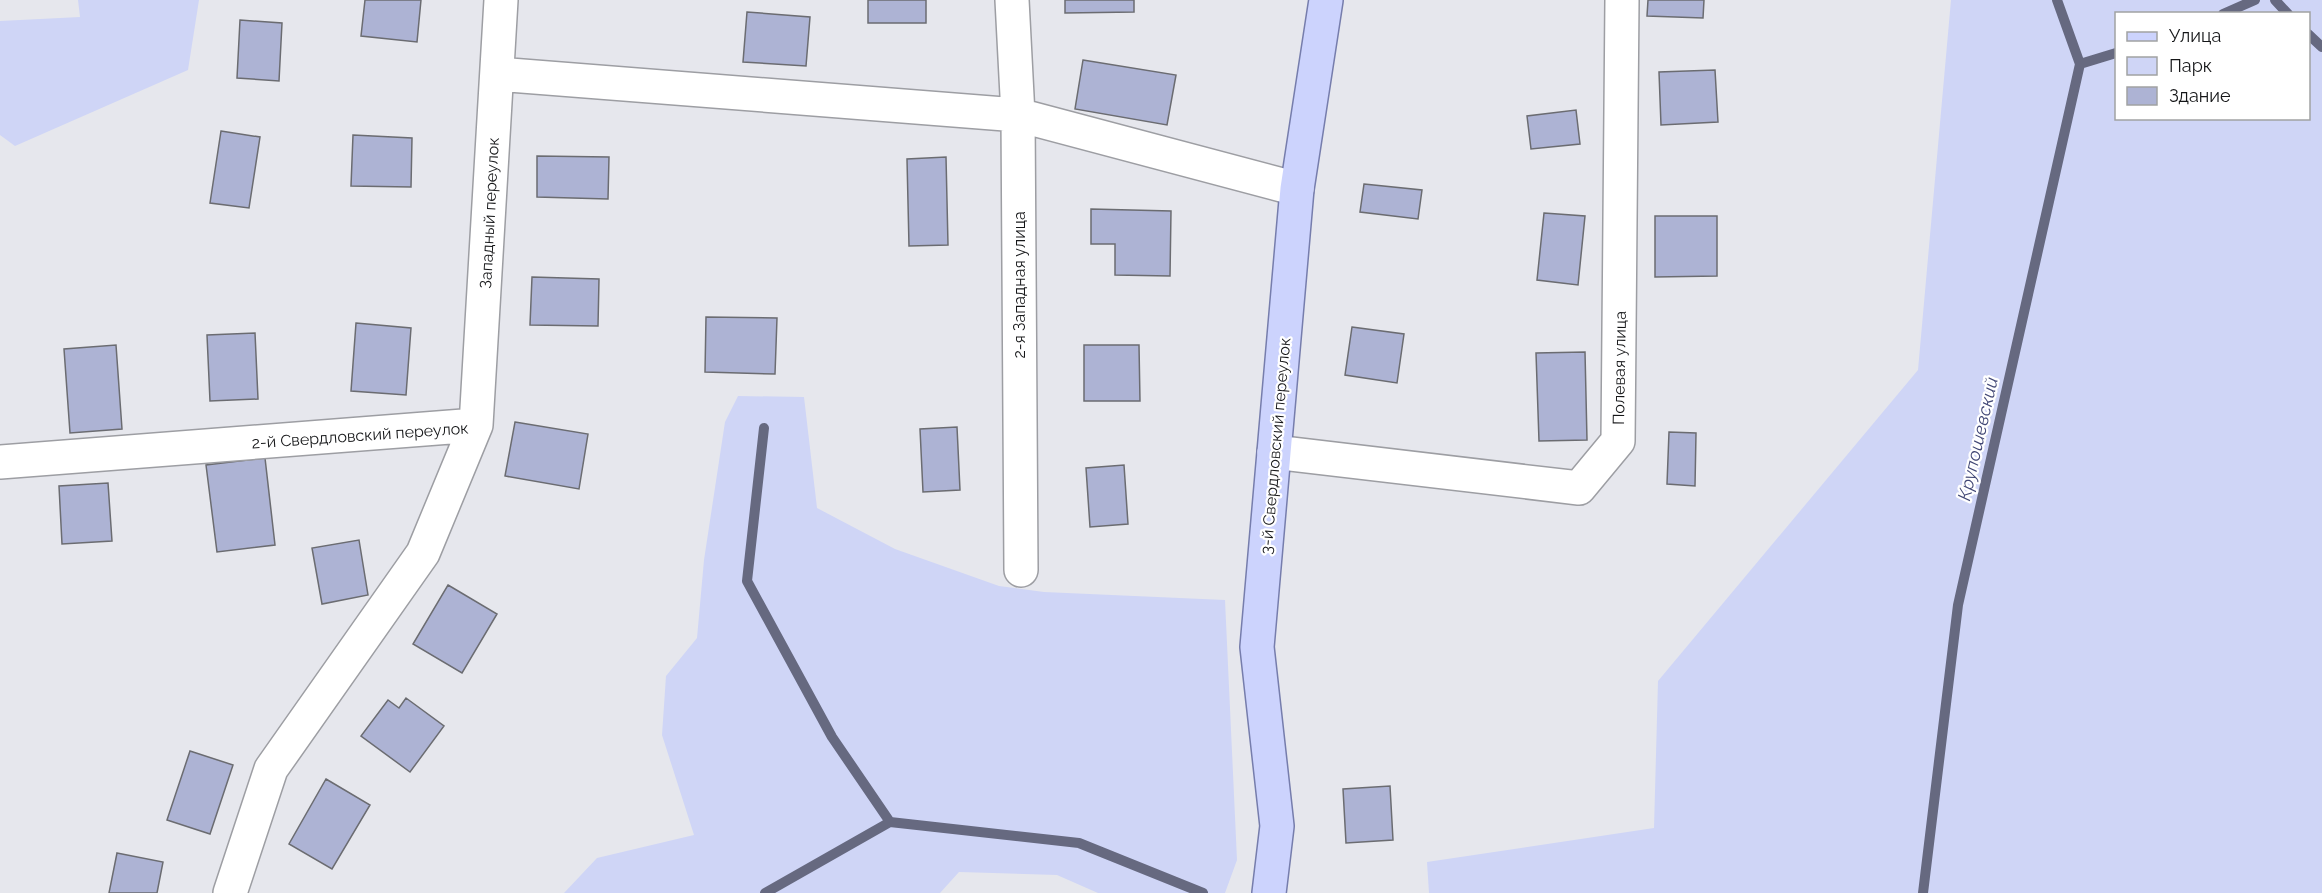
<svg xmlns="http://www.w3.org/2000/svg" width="2322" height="893" viewBox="0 0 2322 893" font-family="Raleway,sans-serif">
	<rect width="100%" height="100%" fill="#e6e7ed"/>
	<!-- green -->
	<path fill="#cfd5f6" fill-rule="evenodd" d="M78,0H199L188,70L15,146L0,135V21L80,17Z
		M1951,0H2322V893H1429L1427,862L1654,828L1658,681L1918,370ZM2116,14H2308V118H2116Z
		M738,396L804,397L817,508L895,549L999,586L1044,592L1225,600L1237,860L1225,893H1098L1057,875L959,872L940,893H564L597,858L694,835L662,735L666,676L697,638L704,560L725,422Z"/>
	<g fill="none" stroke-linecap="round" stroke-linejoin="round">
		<!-- stream -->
		<path stroke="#666980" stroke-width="10" d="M2275,0L2288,14
			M2223,14L2255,0
			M2308,34L2322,47
			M2080,64L2116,53
			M764,428L747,581L832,737L890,822
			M765,893L890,822L1079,843L1203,893
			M1923,893L1958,605L2080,64L2057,0"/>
	</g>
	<!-- building -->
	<path fill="#adb3d4" stroke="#6b6c71" stroke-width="1.5" d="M365,0H421L417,42L361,36Z
		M868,0H926V23H868Z
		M1065,0H1134V12L1065,13Z
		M1648,0H1704L1703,18L1647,16Z
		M747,12L810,17L806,66L743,62Z
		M240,20L282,23L279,81L237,78Z
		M1083,60L1176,75L1167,125L1075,109Z
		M1715,70L1718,122L1661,125L1659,72Z
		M1576,110L1580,144L1531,149L1527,116Z
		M221,131L260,137L249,208L210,203Z
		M353,135L412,138L411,187L351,186Z
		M537,156L609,157L608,199L537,197Z
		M946,157L948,245L909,246L907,159Z
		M1364,184L1422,190L1418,219L1360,212Z
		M1091,209L1171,211L1170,276L1115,275V244H1091Z
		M1544,213L1585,216L1578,285L1537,280Z
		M1655,216H1717V276L1655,277Z
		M532,277L599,279L598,326L530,325Z
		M706,317L777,318L775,374L705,372Z
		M356,323L411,328L406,395L351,391Z
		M1352,327L1404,334L1397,383L1345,375Z
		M255,333L258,399L210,401L207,335Z
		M116,345L122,429L70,433L64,349Z
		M1084,345H1139L1140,401H1084Z
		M1585,352L1587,440L1539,441L1536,353Z
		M515,422L588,434L579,489L505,476Z
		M957,427L960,490L923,492L920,429Z
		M1669,432L1696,433L1695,486L1667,484Z
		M265,458L275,545L217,552L206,465Z
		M1124,465L1128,524L1090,527L1086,468Z
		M108,483L112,541L62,544L59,486Z
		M359,540L368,595L322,604L312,548Z
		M448,585L497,614L462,673L413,644Z
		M406,698L444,726L410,772L361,736L388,700L399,708Z
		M190,751L233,765L210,834L167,820Z
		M326,779L370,805L332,869L289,844Z
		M1390,786L1393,840L1346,843L1343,789Z
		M117,853L163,862L157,893H109Z"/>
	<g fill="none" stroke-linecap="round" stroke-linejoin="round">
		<!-- minor casing -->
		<g stroke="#9d9ea3" stroke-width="36">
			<path id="minor" d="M1012,0L1018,115L1021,570
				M497,74L1018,115L1297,189
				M1274,452L1579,488L1618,441L1622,0
				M0,462L476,425
				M230,893L271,769L423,553L476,425L501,0"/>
		</g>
		<!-- major casing -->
		<g stroke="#767dac" stroke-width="36">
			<path id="major" d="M1269,893L1277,826L1257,647L1297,189L1326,0"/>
		</g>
		<!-- minor -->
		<use href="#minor" stroke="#fff" stroke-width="33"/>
		<!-- major -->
		<use href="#major" stroke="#ccd3fd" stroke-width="33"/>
	</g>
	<g text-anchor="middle" stroke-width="4.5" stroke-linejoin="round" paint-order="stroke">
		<!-- street labels -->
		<g font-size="16" fill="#151618" stroke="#fff">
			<text transform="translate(489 213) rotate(-87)" y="6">Западный переулок</text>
			<text transform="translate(1019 285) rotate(-90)" y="6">2-я Западная улица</text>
			<text transform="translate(1619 368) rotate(-89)" y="6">Полевая улица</text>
			<text transform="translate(360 435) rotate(-4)" y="6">2-й Свердловский переулок</text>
			<text transform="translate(1275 446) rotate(-85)" y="6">3-й Свердловский переулок</text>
		</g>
		<!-- water labels -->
		<g font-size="18" font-style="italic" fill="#424876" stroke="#fff">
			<text transform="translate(1978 439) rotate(-77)" y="6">Крупошевский</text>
		</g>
	</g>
	<!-- legend -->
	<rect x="2115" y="12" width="195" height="108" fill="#ffffff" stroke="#a1a2a3" stroke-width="1.5"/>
	<rect x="2127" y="32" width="30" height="9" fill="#ccd3fd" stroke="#a1a2a3" stroke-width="1.5"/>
	<text x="2169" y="42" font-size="18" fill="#151618">Улица</text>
	<rect x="2127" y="57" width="30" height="18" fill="#cfd5f6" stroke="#a1a2a3" stroke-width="1.5"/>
	<text x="2169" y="72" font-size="18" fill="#151618">Парк</text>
	<rect x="2127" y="87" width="30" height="18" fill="#adb3d4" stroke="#a1a2a3" stroke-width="1.5"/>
	<text x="2169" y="102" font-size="18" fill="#151618">Здание</text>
</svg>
